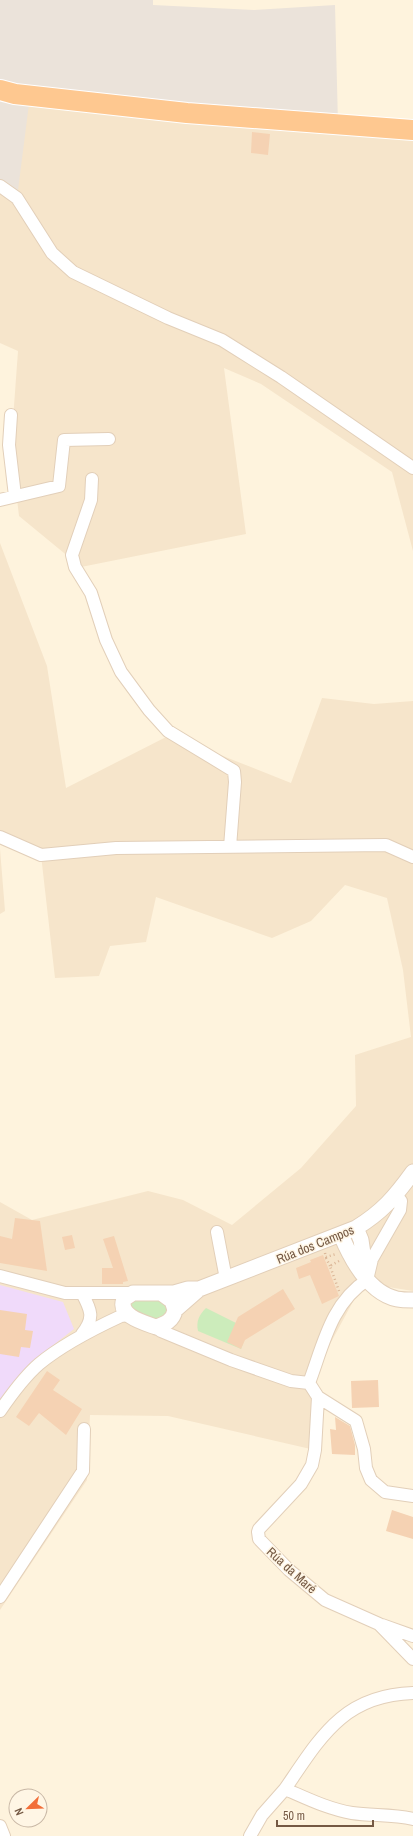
<svg xmlns="http://www.w3.org/2000/svg" width="413" height="1836" viewBox="0 0 413 1836" font-family="'Archivo Narrow',sans-serif">
	<rect width="100%" height="100%" fill="#fef3dd"/>
	<!-- residential -->
	<path fill="#f6e5cb" d="M15,94L413,130V551L392,472L261,384L224,368L246,534L81,567L19,516L11,447L18,351L0,343V186Z
		M0,543L47,666L66,788L170,735L291,783L322,698L374,704L413,701V1291L363,1283L309,1383L318,1397L315,1450L168,1416L90,1415L87,1480L0,1610V1202L32,1220L148,1191L183,1200L232,1225L301,1168L356,1106L355,1055L411,1037L403,970L387,898L345,885L311,921L272,938L156,897L146,942L110,946L99,976L55,978L41,855L0,837Z
		M0,849L5,911L0,914Z"/>
	<!-- industrial -->
	<path fill="#ebe3da" d="M0,0H153V5L254,10L335,5L338,124L30,96L17,198L0,186Z"/>
	<!-- education -->
	<path fill="#f0dafa" d="M0,1285L63,1302L74,1329L29,1364L0,1404Z"/>
	<!-- green -->
	<path fill="#ccecbb" d="M155,1299L164,1303L167,1311L166,1317L158,1320L133,1312L131,1304L134,1300Z
		M206,1308L248,1329L241,1349L198,1331C196,1321 199,1315 206,1308Z"/>
	<!-- building -->
	<path fill="#f5d2b3" d="M252,132L270,134L268,155L251,153Z
		M15,1218L40,1221L47,1271L0,1263V1236L12,1239Z
		M72,1235L75,1248L65,1250L62,1237Z
		M114,1236L128,1281L123,1282V1284H102V1268H113L103,1239Z
		M323,1255L339,1296L322,1304L310,1275L299,1279L296,1268L311,1262L310,1260Z
		M283,1289L295,1309L245,1340L241,1349L227,1342L238,1317Z
		M0,1310L27,1314L25,1330L33,1331L30,1348L21,1347L19,1357L0,1354Z
		M47,1371L60,1380L53,1390L82,1409L66,1435L39,1413L29,1426L16,1417Z
		M378,1380L379,1407L352,1408L351,1381Z
		M335,1417L350,1426L355,1445V1455L332,1454L330,1429L336,1430Z
		M392,1510L413,1517V1539L386,1531Z"/>
	<g fill="none" stroke-linecap="round" stroke-linejoin="round">
		<!-- minor casing -->
		<g stroke="#e2cfb9" stroke-width="14">
			<path id="minor" d="M0,186L17,198L52,253L73,272L168,318L222,340L281,377L413,468
				M11,415L9,445L15,496
				M92,479L91,500L72,555L75,567L91,593L106,640L121,672L149,710L168,731L234,771L235,782L230,847
				M0,500L59,486L64,440L109,439
				M0,837L41,855L116,848L386,845L413,857
				M217,1232L226,1279
				M0,1276L65,1293H133
				M82,1293C91,1310 95,1318 82,1334
				M156,1327L161,1331L231,1360L291,1381L309,1383C323,1346 331,1303 367,1280L372,1259L400,1210L401,1201L396,1195
				M309,1383L318,1397L315,1450L312,1465L301,1484L259,1529L258,1532L259,1539L289,1570L325,1600L379,1624L413,1659
				M318,1397L356,1421L364,1449L366,1468L371,1480L385,1492L413,1496
				M0,1411C11,1395 24,1377 39,1364C63,1344 93,1329 121,1316L128,1315
				M0,1597L83,1471L84,1429
				M382,1625L413,1636
				M413,1693C343,1695 320,1738 285,1789C306,1798 328,1809 352,1813C372,1816 393,1814 413,1819
				M0,1826L4,1836
				M250,1836L262,1815L285,1789"/>
		</g>
		<!-- tertiary casing -->
		<g stroke="#e2cfb9" stroke-width="17">
			<path id="tertiary" d="M356,1228L361,1240L366,1274
				M341,1235C351,1259 369,1293 397,1299C402,1300 408,1300 413,1300
				M161,1293L172,1301L175,1310C173,1321 165,1324 156,1327C145,1323 117,1316 124,1299L133,1293H174L188,1289H199
				M175,1310L199,1289L356,1228C382,1212 395,1197 413,1172"/>
		</g>
		<!-- trunk casing -->
		<g stroke="#fff" stroke-width="22">
			<path id="trunk" d="M0,90L15,94L187,113L413,130"/>
		</g>
		<!-- path -->
		<path stroke="#dab596" stroke-width="2.5" stroke-dasharray="1 3" stroke-linecap="butt" d="M325,1253L326,1257L336,1254
			M326,1258L330,1266
			M339,1261L330,1266L339,1291"/>
		<!-- minor -->
		<use href="#minor" stroke="#fff" stroke-width="12"/>
		<!-- tertiary -->
		<use href="#tertiary" stroke="#fff" stroke-width="15"/>
		<!-- trunk -->
		<use href="#trunk" stroke="#fec890" stroke-width="20"/>
	</g>
	<g text-anchor="middle" stroke-width="3" stroke-linejoin="round" paint-order="stroke">
		<!-- street labels -->
		<g font-size="13" fill="#755944" stroke="#fff6e5">
			<text transform="translate(315 1244) rotate(-22)" y="5">Rúa dos Campos</text>
			<text transform="translate(292 1570) rotate(42)" y="5">Rúa da Maré</text>
		</g>
	</g>
	<!-- north arrow -->
	<g transform="translate(28 1808) rotate(247)"><circle r="19" fill="#fff6e5" stroke="#c8b7a5"/>
	<path d="M0-3L7 15L0 10L-7 15Z" fill="#f26e38"/>
	<text y="-6" font-size="11" font-weight="bold" text-anchor="middle" fill="#755944">N</text>
	</g>
	<!-- scale -->
	<path d="M277 1820v6h96v-6" fill="none" stroke="#755944" stroke-width="2"/>
	<text x="283" y="1820" font-size="12" fill="#755944" stroke="#fff6e5" stroke-width="3" paint-order="stroke">50 m</text>
</svg>
